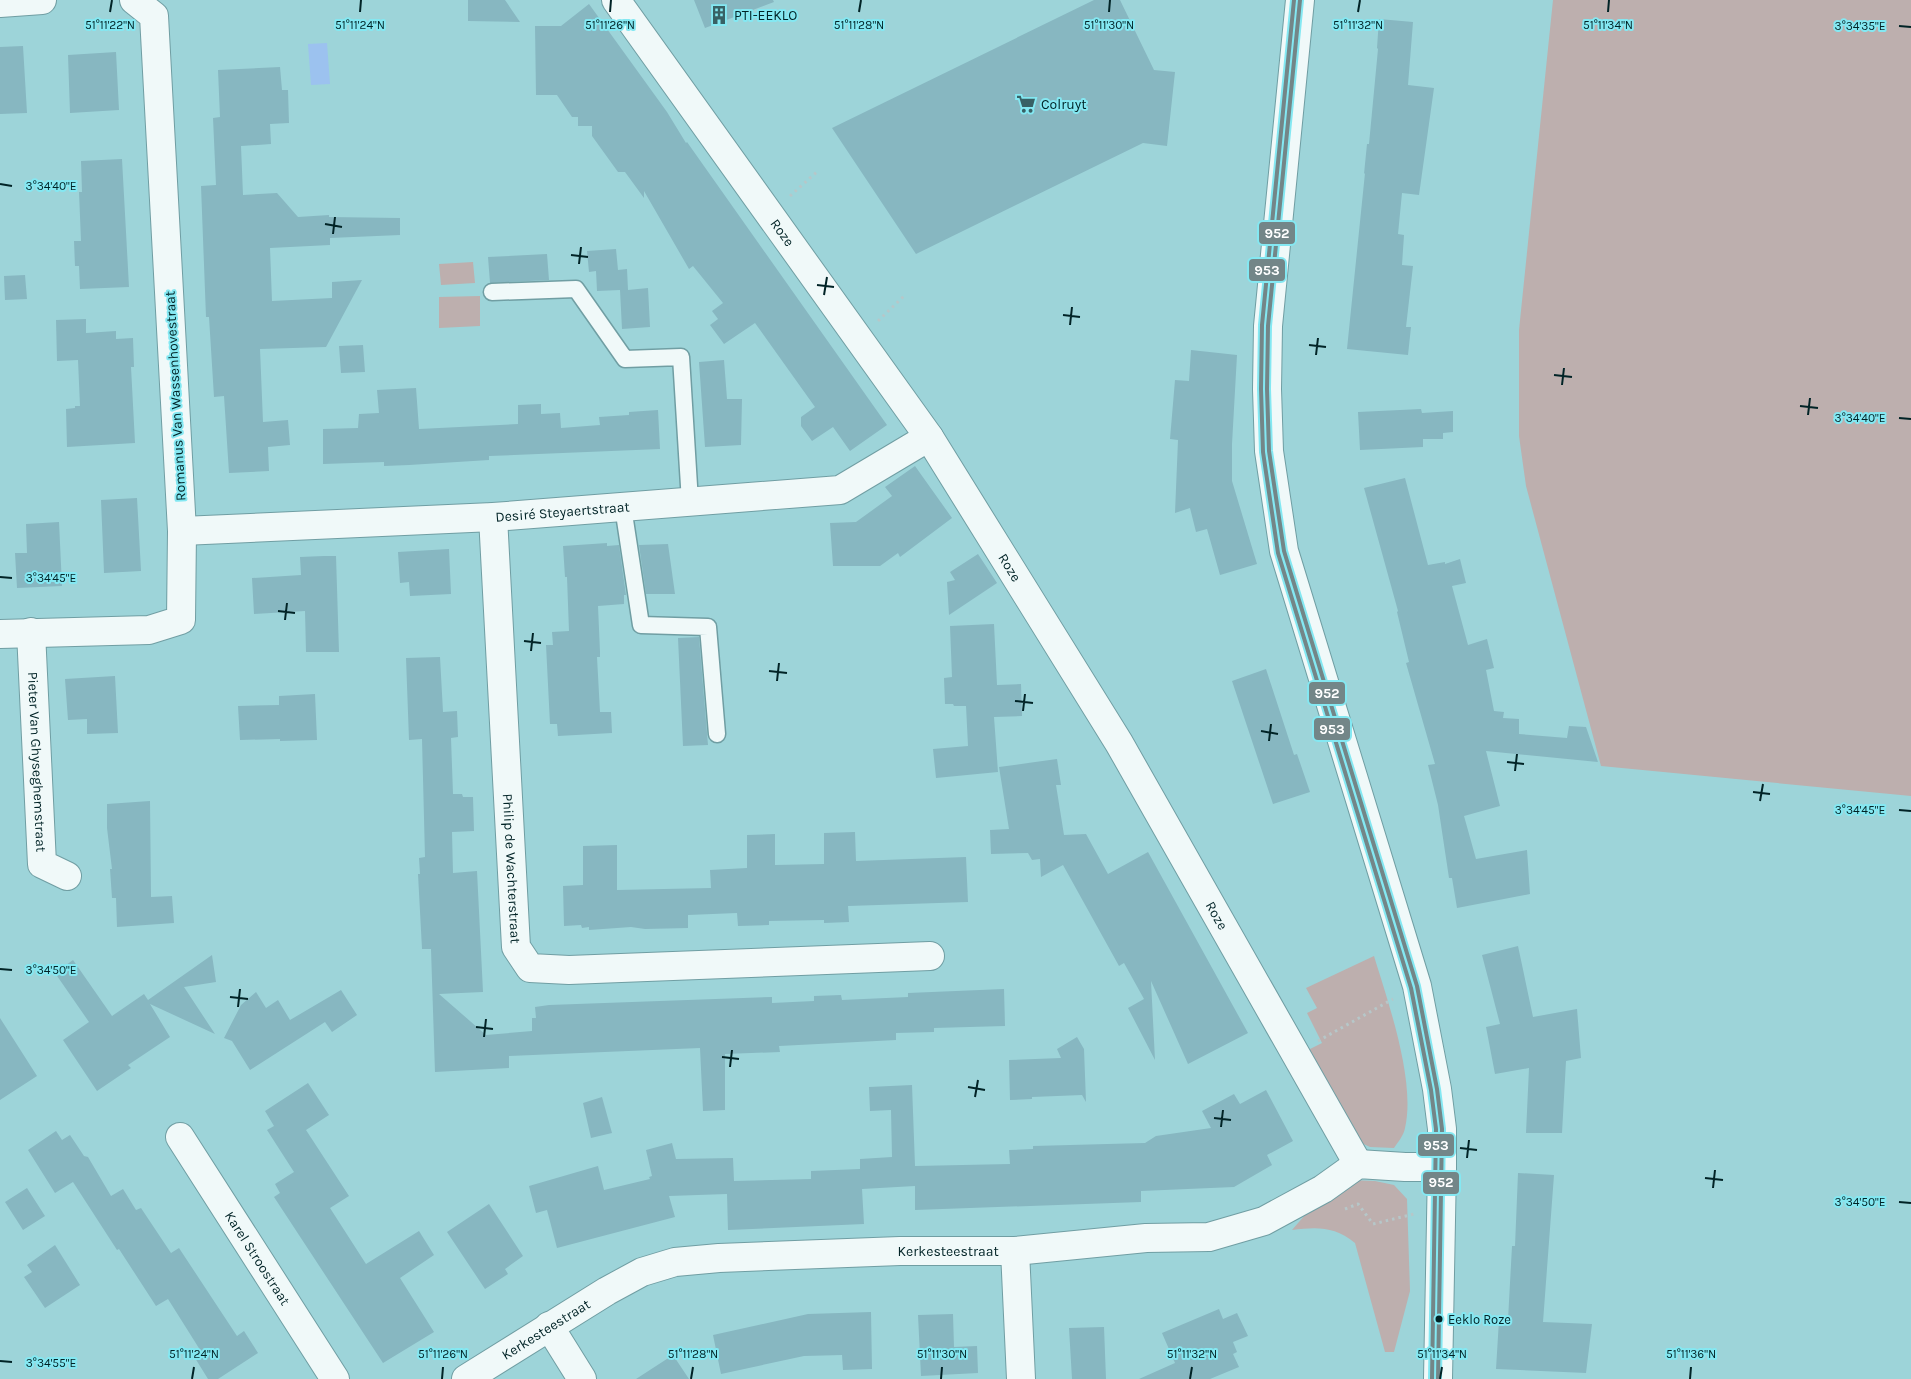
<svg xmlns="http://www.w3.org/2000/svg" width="1911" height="1379" viewBox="0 0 1911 1379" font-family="Karla,sans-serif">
	<rect width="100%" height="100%" fill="#9dd4d9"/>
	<!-- green -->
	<path fill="#bdafae" d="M1553,0H1911V796L1601,766L1526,486L1519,436V330Z
		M473,262L475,283L441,285L439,264Z
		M480,296V326L439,328V297Z
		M1374,956C1388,1002 1416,1081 1405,1128C1404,1135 1398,1142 1394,1148L1370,1147L1357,1141L1306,1051L1322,1043L1307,1013L1317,1008L1306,988Z
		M1349,1180L1375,1181L1394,1185L1407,1199L1410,1291L1394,1352H1385L1355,1243C1334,1226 1317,1227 1292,1230L1311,1208Z"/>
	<!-- water -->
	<path fill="#9cc2ef" d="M327,43L330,84L311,85L308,44Z"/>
	<!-- building -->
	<path fill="#87b7c1" d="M468,0H505L520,22L468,21Z
		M694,0H773L774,2L705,28Z
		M1094,0H1120L1154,70L1175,72L1167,146L1143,143L916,254L832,128Z
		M589,4L667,112L686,143L687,142L887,425L850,451L833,427L812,441L801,426V417L815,407L755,323L724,344L710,325L718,319L712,311L723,303L693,266L689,269L644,191V198L625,172H618L592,136V126H578V117H572L557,95H536L535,26H561Z
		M1379,19L1413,22L1408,85L1434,88L1419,195L1402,193L1398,234L1404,235L1402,265L1413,266L1406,327H1411L1408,355L1347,349L1365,173L1364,174L1367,144H1369L1378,49L1377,48Z
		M23,46L27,113L0,114V47Z
		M116,52L119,110L70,113L68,55Z
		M280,67L282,90H288L289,123L270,124L271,144L241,146L243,195L277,193L298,217L329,215V217L400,218V235L330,238V245L270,248L272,301L332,298V282L362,280L326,347L260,349L263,422L288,420L290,445L268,447L269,471L229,473L224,396L214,397L209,317H206L201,186L216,185L213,118L220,117L218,70Z
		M122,159L129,287L80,289L79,266H75L74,241H81L79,192H82L81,161Z
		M616,249L618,270L627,269L628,290L648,288L650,327L622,329L620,290L597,291L596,271L589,272L587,251Z
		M547,254L549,280L490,283L488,257Z
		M25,275L27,299L5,300L4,276Z
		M86,319V333L116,331V339L133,338L134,367H131L135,443L67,447L66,409L75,408V406H80L78,360L57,361L56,320Z
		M363,345L365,372L341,373L339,346Z
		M1191,350L1237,355L1232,444V481L1257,564L1220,575L1207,529L1196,532L1190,508L1175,513L1178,440L1170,439L1175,380L1189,381Z
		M724,360L727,399H742L741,445L705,447L699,362Z
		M416,388L419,429L518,424V405L541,404V414L560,413L561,428L600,425L599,417L629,415V412L658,410L660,449L489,456V460L409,465L384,466V462L323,464V429L358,428L359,414L379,413L377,390Z
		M1421,409L1422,413L1453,411V432L1443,433V439H1423V447L1360,450L1358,412Z
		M915,466L952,518L900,557L898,553L880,566H833L830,523L856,522L892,496L885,487Z
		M1405,478L1428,565L1445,562V564L1460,559L1466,583L1452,586L1468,645L1487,639L1494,668L1486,670L1494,711L1504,712L1503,718L1519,719V734L1567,738L1569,726L1586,727L1598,762L1486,751L1500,806L1464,816L1476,859L1527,850L1530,894L1457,908L1452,878H1449L1438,805L1428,765L1435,764L1406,663L1409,662L1397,612L1398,611L1364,488Z
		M137,498L141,571L104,573L101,500Z
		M59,522L62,586L17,588L15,553H27L26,524Z
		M607,543V546L619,545L626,595H624V604L598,606L600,652V657H597L600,712H611L612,733L558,736L557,724H550L546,645H553L552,632L569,631L567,577H565L563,546Z
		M668,544L675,594H646L639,545Z
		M449,549L451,594L410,596L409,582L400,583L398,552Z
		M978,554L997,583L949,615L947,582L955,580L950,572Z
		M324,556H336L339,652H306L305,611L254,614L252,578L301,575L300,557Z
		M994,624L997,685L1021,684L1022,716L994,717L998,772L936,778L933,749L968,746L966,706H954L953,704H945L944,678L952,677L950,626Z
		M699,637L708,745L683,746L678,638Z
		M440,657L443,712L457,711L458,737L451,738L453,794H462L463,797H473L474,831L452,832L453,873L477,871L483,992L439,994L486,1035L532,1031V1018H536L535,1007L549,1005L772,997V1003L814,1001V996L841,995L842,1000L908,997V993L1004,989L1005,1026L934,1028V1032L896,1033V1040L779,1046L780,1052L725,1054V1110L703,1111L700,1048L509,1056V1068L435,1072L431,949H422L418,874H420L419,858L425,857L422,739L409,740L406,658Z
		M1266,669L1294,755L1297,754L1310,792L1273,804L1232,681Z
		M115,676L118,733L87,734V719L68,720L65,679Z
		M315,694L317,740L280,741V739L240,740L238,706L279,705V696Z
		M1057,759L1061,785H1056L1064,835L1086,834L1108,874L1148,852L1248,1033L1188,1064L1151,981L1155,1060L1128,1008L1144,999L1124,963L1119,966L1063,865L1041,877L1040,859L1032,860L1028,853L991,854L990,830L1009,829L999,767Z
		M150,801L151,897L172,896L174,923L117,927L116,898H112L110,869H112L107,828V804Z
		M855,832L856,861L966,857L968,902L848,906L849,922L824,923V920L769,921V925L738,926L737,913L688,915V928L645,929L631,927L589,930V927L582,928L581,925L564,926L563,886L583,885V846L617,845V890L711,888L710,870L747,868V835L775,834V865L824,864V833Z
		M1518,946L1533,1017L1577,1009L1581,1058L1566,1061L1562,1133H1526L1529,1068L1495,1074L1486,1027L1500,1024L1482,955Z
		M212,955L216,982L184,987L215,1034L150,1004L170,1037L128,1065L131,1068L97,1091L63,1040L89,1022L55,973L73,960L112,1016L144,994L148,1000Z
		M341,990L357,1015L332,1032L325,1022L250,1070L232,1041L224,1038L241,1005L256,992L266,1008L278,1000L290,1020Z
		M0,1018L37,1076L0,1100Z
		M1077,1037L1084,1049L1086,1102L1082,1095L1032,1097V1099L1010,1100L1009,1060L1061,1058L1057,1049Z
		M308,1083L329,1115L306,1130L349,1196L330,1208L366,1264L419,1231L434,1255L400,1278L434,1332L383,1363L274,1197L280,1193L275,1184L294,1172L267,1130L274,1126L265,1111Z
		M912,1085L915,1166L1010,1164L1009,1150L1033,1149V1146L1145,1143L1156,1136L1211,1128L1202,1111L1234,1094L1240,1104L1266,1090L1293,1141L1267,1155L1272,1165L1234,1187L1141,1191V1202L915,1210V1186L862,1189L864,1224L728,1230L727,1194L669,1196L675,1217L557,1248L547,1210L536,1213L529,1186L598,1166L604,1190L650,1179L649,1177L652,1176L646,1150L672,1143L676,1159L733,1158L734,1181L811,1179V1171L860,1169V1159L892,1157L891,1110L870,1111L869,1087Z
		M602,1097L612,1133L591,1138L583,1103Z
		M56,1131L62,1140L70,1135L84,1156L88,1157L111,1196L123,1189L136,1210L141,1208L171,1253L179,1248L237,1336L244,1331L258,1353L218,1379H208L195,1358L202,1353L168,1299L156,1306L119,1249L117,1250L73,1182L55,1193L28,1150Z
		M1518,1173L1554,1175L1543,1322L1592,1324L1586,1373L1496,1369L1499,1320H1508L1512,1246H1515Z
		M27,1188L45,1216L23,1230L5,1202Z
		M489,1204L523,1256L505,1269L508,1274L485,1289L447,1232Z
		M55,1245L80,1285L45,1308L24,1277L32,1272L27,1265Z
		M1219,1309L1223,1319L1237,1313L1248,1336L1233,1342L1237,1352L1233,1354L1239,1367L1210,1379H1139L1175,1363L1162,1333Z
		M871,1312L872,1369L843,1370L842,1355L804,1356L721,1374L713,1335L808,1314Z
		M953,1314L954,1347L977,1346L978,1373L921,1376L918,1315Z
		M1104,1327L1106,1379H1072L1069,1328Z
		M673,1355L689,1379H636Z"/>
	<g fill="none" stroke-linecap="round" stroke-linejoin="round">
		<!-- service casing -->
		<g stroke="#709ea3" stroke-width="19">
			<path id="service" d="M492,292L576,289L625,359L681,357L690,502
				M623,507L641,625L708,627L717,734"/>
		</g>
		<!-- minor casing -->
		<g stroke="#709ea3" stroke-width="30">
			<g id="minor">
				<path id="s1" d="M616,0L929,437L1119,743L1358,1164"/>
				<path d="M0,3L42,0"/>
				<path id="s2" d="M493,517L516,947L530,968L569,970L930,956"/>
				<path id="s3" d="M182,531L493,517L840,490L929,437"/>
				<path id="s4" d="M31,632L42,864L67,876"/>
				<path d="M0,634L149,630L181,620L182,531L154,16L134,0"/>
				<path id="s5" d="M180,1137L335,1379"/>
				<path d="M1015,1251L1021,1379"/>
				<path d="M549,1326L582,1379"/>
				<path id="s6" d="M466,1379L607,1291L642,1272L675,1262L719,1258L900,1251H1015L1146,1238L1209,1237L1264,1221L1323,1189L1358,1164L1405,1167H1442"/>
			</g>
		</g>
		<!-- tertiary casing -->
		<g stroke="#709ea3" stroke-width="30">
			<path id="tertiary" d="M1300,0L1268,326L1267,389L1269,451L1284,551L1417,986L1437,1089L1442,1129V1167L1438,1379"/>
		</g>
		<!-- path -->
		<path stroke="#b6c7c9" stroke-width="3" stroke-dasharray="2.5 4" stroke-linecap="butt" d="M790,196L819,170
			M878,321L905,295
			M1318,1041L1393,999
			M1345,1209L1358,1204L1373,1224L1414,1214"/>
		<!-- service -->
		<use href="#service" stroke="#f0f9f9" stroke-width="16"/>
		<!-- minor -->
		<use href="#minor" stroke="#f0f9f9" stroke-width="28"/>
		<!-- tertiary -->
		<use href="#tertiary" stroke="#f0f9f9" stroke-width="28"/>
		<!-- bus-1 casing -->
		<g stroke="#84e8f2" stroke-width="8">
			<path id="bus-1" d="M1300,0L1268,326L1267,389L1269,451L1284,551L1417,986L1437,1089L1442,1129L1438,1379"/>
		</g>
		<!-- bus-2 casing -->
		<g stroke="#84e8f2" stroke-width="8">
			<path id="bus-2" d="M1294,0L1262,325L1261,389L1263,452L1278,553L1411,988L1431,1090L1436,1129L1432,1379"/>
		</g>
		<!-- bus-1 -->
		<use href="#bus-1" stroke="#738688" stroke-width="4"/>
		<!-- bus-2 -->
		<use href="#bus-2" stroke="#738688" stroke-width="4"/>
	</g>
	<!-- ticks -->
	<path fill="none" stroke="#012326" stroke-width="2" d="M110,12L112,0M360,12L361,0M610,12L611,0M859,12L861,0M1109,12L1110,0M1358,12L1360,0M1608,12L1609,0M1899,26L1911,27M0,184L12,186M325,224L342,227M333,234L335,217M571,255L588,257M579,264L581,247M817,285L834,287M824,295L827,277M1063,315L1080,317M1070,325L1072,307M1309,345L1326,347M1316,355L1318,338M1554,375L1572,377M1562,385L1564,368M1800,406L1818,408M1808,415L1810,398M1899,418L1911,419M0,577L12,578M278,611L295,613M285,620L287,603M524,641L541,643M531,651L533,633M769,671L787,673M777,681L779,663M1015,701L1033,703M1023,711L1025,694M1261,731L1278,734M1269,741L1271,724M1507,762L1524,764M1515,771L1517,754M1753,792L1770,794M1760,801L1763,784M1899,810L1911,811M0,969L12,970M230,997L248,999M238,1007L240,989M476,1027L493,1029M484,1037L486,1019M722,1057L739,1059M730,1067L732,1050M968,1087L985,1090M975,1097L978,1080M1214,1118L1231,1120M1221,1127L1223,1110M1460,1148L1477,1150M1467,1158L1469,1140M1705,1178L1723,1180M1713,1188L1715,1170M1899,1202L1911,1203M0,1361L12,1362M192,1379L194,1367M442,1379L443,1367M691,1379L693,1367M941,1379L942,1367M1190,1379L1192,1367M1440,1379L1442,1367M1690,1379L1691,1367"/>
	<!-- icons -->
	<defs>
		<g id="building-bare" transform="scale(1.5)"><path d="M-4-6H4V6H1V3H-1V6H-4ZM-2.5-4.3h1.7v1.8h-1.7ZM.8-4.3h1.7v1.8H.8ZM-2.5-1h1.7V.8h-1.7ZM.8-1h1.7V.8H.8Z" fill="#386165" stroke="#84e8f2" stroke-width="2.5" paint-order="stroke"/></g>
		<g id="supermarket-bare" transform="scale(1.5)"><path d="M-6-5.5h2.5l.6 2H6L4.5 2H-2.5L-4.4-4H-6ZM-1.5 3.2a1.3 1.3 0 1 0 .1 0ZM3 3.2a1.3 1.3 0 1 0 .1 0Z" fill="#386165" stroke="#84e8f2" stroke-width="2.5" paint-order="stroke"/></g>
	</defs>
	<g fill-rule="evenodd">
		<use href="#building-bare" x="719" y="15"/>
		<use href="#supermarket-bare" x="1026" y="104"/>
	</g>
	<!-- markers -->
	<circle fill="#012326" stroke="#84e8f2" stroke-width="2" cx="1439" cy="1319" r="4.5"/>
	<g text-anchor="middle" stroke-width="4" stroke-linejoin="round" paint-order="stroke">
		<!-- bus labels -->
		<g font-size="13" fill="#012326" stroke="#84e8f2" text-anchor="start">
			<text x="1448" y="1324">Eeklo Roze</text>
		</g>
		<!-- poi labels -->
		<g font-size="14" fill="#012326" stroke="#84e8f2" text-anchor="start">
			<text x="734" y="20">PTI-EEKLO</text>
			<text x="1041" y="109">Colruyt</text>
		</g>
		<!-- street labels -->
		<g font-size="14" fill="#012326" stroke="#84e8f2">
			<text dy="5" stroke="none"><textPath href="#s1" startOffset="286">Roze</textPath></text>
			<text transform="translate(175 396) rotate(-93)" y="5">Romanus Van Wassenhovestraat</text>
			<text dy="5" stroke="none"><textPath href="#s3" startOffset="381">Desiré Steyaertstraat</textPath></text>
			<text dy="5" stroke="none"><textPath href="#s1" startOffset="691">Roze</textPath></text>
			<text dy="5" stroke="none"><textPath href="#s4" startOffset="130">Pieter Van Ghyseghemstraat</textPath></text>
			<text dy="5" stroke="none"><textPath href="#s2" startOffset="352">Philip de Wachterstraat</textPath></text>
			<text dy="5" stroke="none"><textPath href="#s1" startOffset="1096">Roze</textPath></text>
			<text dy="5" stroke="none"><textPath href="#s6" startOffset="514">Kerkesteestraat</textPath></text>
			<text dy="5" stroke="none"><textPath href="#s5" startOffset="144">Karel Stroostraat</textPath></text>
			<text dy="5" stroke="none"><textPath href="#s6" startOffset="94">Kerkesteestraat</textPath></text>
		</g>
	</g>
	<g font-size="12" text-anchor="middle" fill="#012326" stroke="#84e8f2" stroke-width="4" stroke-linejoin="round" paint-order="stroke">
		<text x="110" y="29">51°11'22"N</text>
		<text x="360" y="29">51°11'24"N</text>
		<text x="610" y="29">51°11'26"N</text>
		<text x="859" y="29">51°11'28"N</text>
		<text x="1109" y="29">51°11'30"N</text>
		<text x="1358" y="29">51°11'32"N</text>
		<text x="1608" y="29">51°11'34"N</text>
		<text x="1860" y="30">3°34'35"E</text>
		<text x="51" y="190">3°34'40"E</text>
		<text x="1860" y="422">3°34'40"E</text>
		<text x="51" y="582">3°34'45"E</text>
		<text x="1860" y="814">3°34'45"E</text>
		<text x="51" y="974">3°34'50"E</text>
		<text x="1860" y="1206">3°34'50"E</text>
		<text x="194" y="1358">51°11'24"N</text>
		<text x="443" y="1358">51°11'26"N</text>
		<text x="693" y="1358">51°11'28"N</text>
		<text x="942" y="1358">51°11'30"N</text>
		<text x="1192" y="1358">51°11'32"N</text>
		<text x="1442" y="1358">51°11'34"N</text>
		<text x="1691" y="1358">51°11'36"N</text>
		<text x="51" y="1367">3°34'55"E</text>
	</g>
	<g stroke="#84e8f2" stroke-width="2">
		<rect x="1258" y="221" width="38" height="24" rx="5" fill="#738688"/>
		<rect x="1248" y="258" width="38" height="24" rx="5" fill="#738688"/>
		<rect x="1308" y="681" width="38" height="24" rx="5" fill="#738688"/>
		<rect x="1313" y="717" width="38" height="24" rx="5" fill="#738688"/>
		<rect x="1417" y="1133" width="38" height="24" rx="5" fill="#738688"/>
		<rect x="1422" y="1171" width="38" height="24" rx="5" fill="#738688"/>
	</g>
	<g font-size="14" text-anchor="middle" font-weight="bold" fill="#fff">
		<text x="1277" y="238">952</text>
		<text x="1267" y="275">953</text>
		<text x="1327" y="698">952</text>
		<text x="1332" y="734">953</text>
		<text x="1436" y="1150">953</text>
		<text x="1441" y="1187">952</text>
	</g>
</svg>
